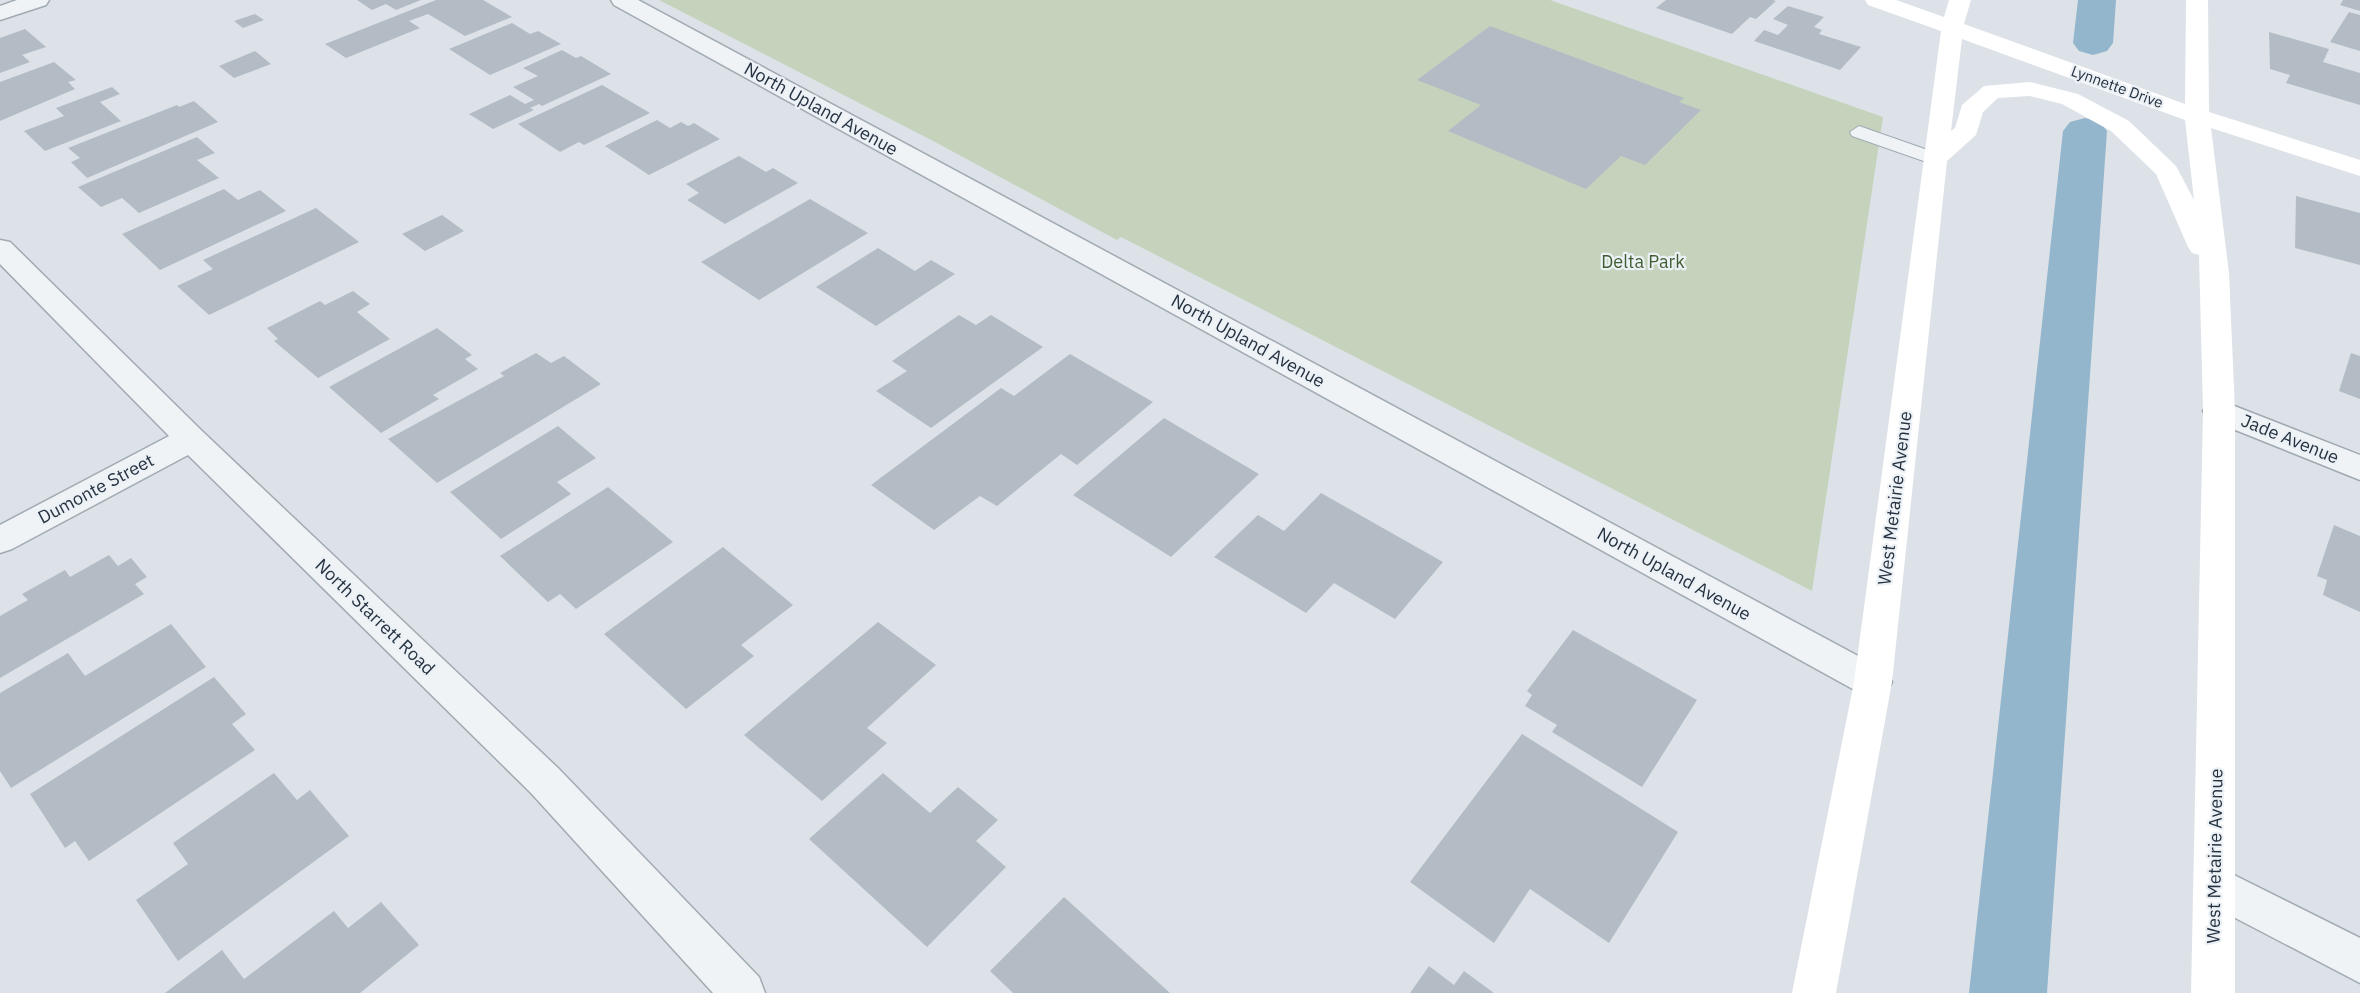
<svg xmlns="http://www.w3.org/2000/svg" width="2360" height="993" viewBox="0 0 2360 993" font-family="'IBM Plex Sans',sans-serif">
	<rect width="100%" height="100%" fill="#dce2e8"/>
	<!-- green -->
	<path fill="#c5d3bd" d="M659,0H1550L1883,117L1812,591L1121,237L1117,240L935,142Z"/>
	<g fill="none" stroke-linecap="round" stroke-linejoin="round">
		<!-- canal -->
		<path fill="#94b6cc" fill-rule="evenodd" d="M2078,0H2116L2113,43L2107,51L2093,55L2079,51L2073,43Z
			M2085,118L2100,122L2107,131L2047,993H1969L2063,131L2070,122Z"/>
	</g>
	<!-- building -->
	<path fill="#b3bcc5" d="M357,0H421L396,10L386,4L372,10Z
		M436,0H483L512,17L465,36L428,14L409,21L420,28L346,58L325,44Z
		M1666,0H1773L1776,1L1756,19L1750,17L1732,34L1656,8Z
		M2343,0H2360V11L2340,5Z
		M1788,6L1824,17L1814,27L1822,30L1819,34L1861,47L1840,70L1754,41L1764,30L1778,35L1788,25L1773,19Z
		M2349,12L2360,15V51L2330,42Z
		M255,14L264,20L243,28L234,21Z
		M512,23L530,34L538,31L561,44L490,75L449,49Z
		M1490,26L1684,98L1679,102L1701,110L1645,165L1621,156L1586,189L1448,131L1481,105L1417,80Z
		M25,29L46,47L22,55L30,62L0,73V38Z
		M2269,32L2329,49L2323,62L2360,73V105L2286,83L2290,75L2270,69Z
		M562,50L576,58L581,56L611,74L542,106L539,104L530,108L534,110L493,129L469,114L510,95L525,104L534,100L513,87L538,76L523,68Z
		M255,51L271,64L234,78L219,66Z
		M54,62L76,80L68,82L75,89L0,121V82Z
		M602,85L650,113L584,145L579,142L560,152L518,124Z
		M112,87L120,94L100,102L121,121L45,151L24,131L64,116L56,108Z
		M194,101L218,122L87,178L71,162L80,158L68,148L177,105L179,107Z
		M657,120L670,128L681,122L688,126L694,123L720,139L649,175L605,146Z
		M197,137L215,153L197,160L219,178L139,213L122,198L101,207L78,187Z
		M739,156L766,172L773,168L798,183L725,224L687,200L699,193L686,184Z
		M224,189L238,200L260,190L286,211L160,270L122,234Z
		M2296,196L2360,213V265L2295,248Z
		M810,199L868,233L759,300L701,262Z
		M316,208L359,242L209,315L177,286L213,269L203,260Z
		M442,215L464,231L425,251L402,234Z
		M878,248L915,271L931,260L955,274L876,326L816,287Z
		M353,291L370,304L357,312L390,339L318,378L274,341L278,339L267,328L320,301L325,305Z
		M959,315L976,325L991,315L1043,347L931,428L876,391L907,371L892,361Z
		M437,328L472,355L465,359L478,369L433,395L439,399L381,433L329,387Z
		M536,353L551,363L564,356L601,384L437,483L388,439L504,376L500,373Z
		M2351,353L2360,356V399L2339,391Z
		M1070,354L1153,402L1077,465L1061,454L997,506L980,496L934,530L871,485L1001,388L1014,396Z
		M1164,418L1259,474L1171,557L1073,495Z
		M558,426L596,458L557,482L571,494L501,539L450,492Z
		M608,487L673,542L576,609L560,594L548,602L500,556Z
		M1321,493L1443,562L1395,619L1334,583L1306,613L1214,557L1258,515L1284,531Z
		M2334,525L2360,536V612L2323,595L2327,580L2317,576Z
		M723,547L793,605L741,645L754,656L686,709L604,634Z
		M109,555L118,566L131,558L147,577L135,584L144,594L0,678V616L28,600L22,594L65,570L70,577Z
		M878,622L936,665L867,728L887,743L822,801L744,735Z
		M171,624L206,667L11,788L0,771V693L68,653L85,676Z
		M1573,630L1697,700L1642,787L1552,732L1557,725L1525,706L1532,695L1527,691Z
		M214,677L246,714L232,724L255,750L89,861L75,841L65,848L30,794Z
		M1522,734L1678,832L1609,943L1530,889L1494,943L1410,882Z
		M274,773L297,800L310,790L349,836L178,961L136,900L188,864L173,843Z
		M883,773L930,813L958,787L998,820L976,841L1006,867L927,947L809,839Z
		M1064,897L1170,993H1013L990,971Z
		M381,902L419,945L360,993H165L222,950L244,979L334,911L348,928Z
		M1429,966L1454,985L1464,971L1494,993H1410Z"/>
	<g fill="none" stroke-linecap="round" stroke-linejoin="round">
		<!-- lane casing -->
		<g stroke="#a1aab2" stroke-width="2">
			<path id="lane" d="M1859,126L1942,155L1945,159L1935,165L1852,136L1850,132Z"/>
		</g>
		<!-- street casing -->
		<g stroke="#a1aab2" stroke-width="3">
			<path id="street" d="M17,0H49L46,5L0,20V6Z
				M611,0H638L1886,671L1892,682L1886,693L1873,698L1860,693L614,5Z
				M0,240L10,242L202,431L559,769L759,977L765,993H713L531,793L188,455L12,549L0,553V525L169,436L0,264Z
				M2219,400L2360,455V480L2208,419L2203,411L2208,403Z
				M2216,866L2360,938V983L2201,900L2195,886L2201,872Z"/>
		</g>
		<!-- lane -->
		<use href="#lane" fill="#eff3f6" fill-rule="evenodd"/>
		<!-- street -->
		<use href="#street" fill="#eff3f6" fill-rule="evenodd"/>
		<!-- secondary -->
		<path fill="#fff" fill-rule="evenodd" d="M1865,0H1896L1944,17L1949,0H1971L1964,24L2185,104L2186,0H2208L2209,112L2360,160V176L2211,128L2229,273L2235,411V993H2191L2203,411L2199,255L2192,253L2188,247L2156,174L2111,131L2062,104L2030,96L1998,98L1983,112L1976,135L1947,161L1892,682L1836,993H1792L1854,682L1941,31L1868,5ZM1962,39L2185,120L2194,200L2176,166L2129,121L2078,94L2030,82L1984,86L1962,105L1955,128L1951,131Z"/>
	</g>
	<g text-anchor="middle" stroke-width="4.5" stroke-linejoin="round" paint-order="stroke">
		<!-- far-street labels -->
		<g font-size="15" fill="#253240" stroke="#ecf1f6">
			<text transform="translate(2117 87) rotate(20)" y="5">Lynnette Drive</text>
		</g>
		<!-- street labels -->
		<g font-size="18" fill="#253240" stroke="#ecf1f6">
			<text transform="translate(821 109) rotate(29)" y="6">North Upland Avenue</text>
			<text transform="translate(1248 341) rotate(29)" y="6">North Upland Avenue</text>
			<text transform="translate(2290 439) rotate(22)" y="6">Jade Avenue</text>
			<text transform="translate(96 489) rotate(-28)" y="6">Dumonte Street</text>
			<text transform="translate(1895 498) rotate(-83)" y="6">West Metairie Avenue</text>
			<text transform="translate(1674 574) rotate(29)" y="6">North Upland Avenue</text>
			<text transform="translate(375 617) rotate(44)" y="6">North Starrett Road</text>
			<text transform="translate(2215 856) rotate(-89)" y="6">West Metairie Avenue</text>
		</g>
		<!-- park labels -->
		<g font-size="18" fill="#3f5d31" stroke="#ecf1f6">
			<text x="1643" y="268">Delta Park</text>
		</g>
	</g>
</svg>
